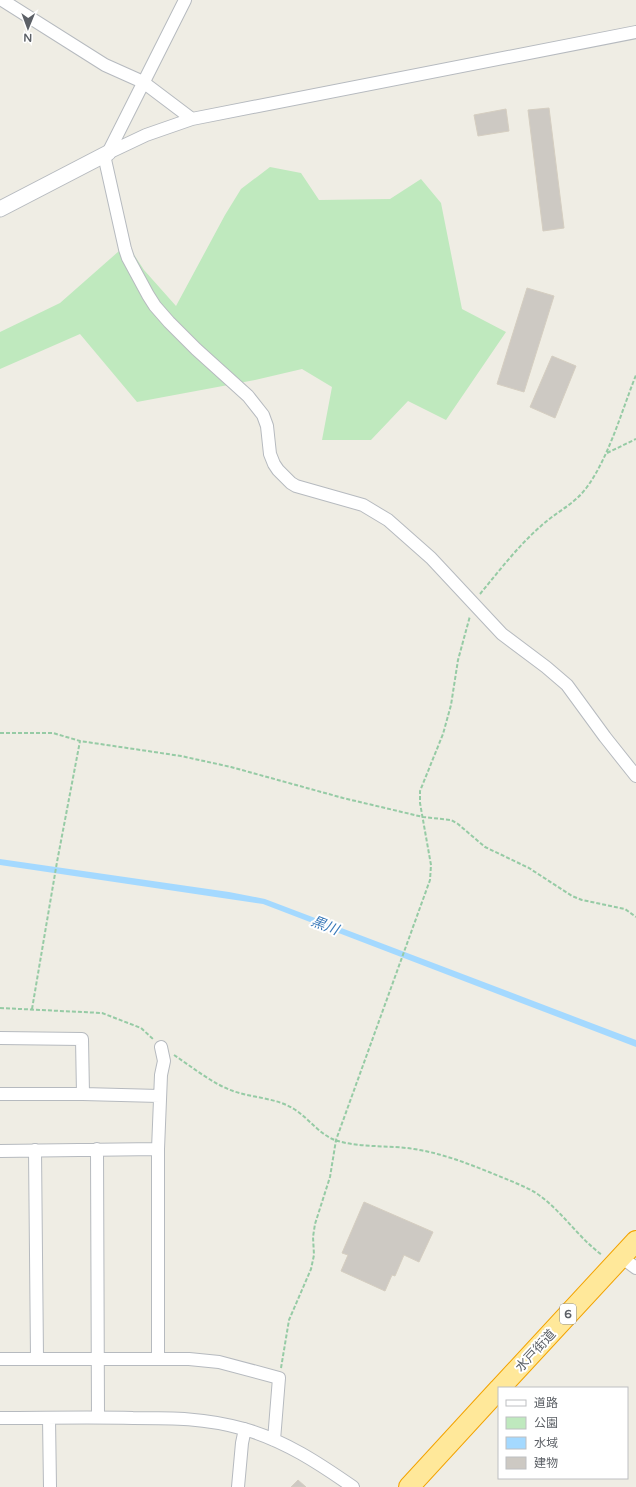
<svg xmlns="http://www.w3.org/2000/svg" width="636" height="1487" viewBox="0 0 636 1487" font-family="'Varela Round','Noto Sans JP',sans-serif">
	<rect width="100%" height="100%" fill="#efede4"/>
	<!-- green -->
	<path fill="#bfe9be" d="M270,167L301,173L319,200L390,199L421,179L441,203L462,309L506,332L446,420L408,401L371,440H322L332,387L302,369L255,380L137,402L80,334L0,369V332L60,303L127,244L144,270L176,306L225,215L241,189Z"/>
	<!-- water -->
	<path fill="#a4d9ff" d="M0,859L229,892L265,899L636,1040V1047L263,904L0,865Z"/>
	<!-- building -->
	<path fill="#cdc9c3" stroke="#d5cec1" d="M549,108L564,228L543,231L528,110Z
		M506,109L509,131L478,136L474,115Z
		M527,288L554,296L524,392L497,384Z
		M552,356L576,366L555,418L530,407Z
		M364,1202L433,1232L419,1262L404,1255L395,1276L392,1275L385,1291L341,1271L348,1255L342,1253Z
		M298,1480L306,1487H291Z"/>
	<g fill="none" stroke-linecap="round" stroke-linejoin="round">
		<!-- minor casing -->
		<g stroke="#b6babf" stroke-width="14">
			<path id="minor" d="M2,0L105,65L143,82L192,119
				M108,153L146,135L192,119L636,32
				M108,153L185,0
				M104,155L125,249L128,258L148,295L155,306L169,322L196,349L248,396L263,415L267,426L270,454L274,464L278,470L291,483L296,486L363,505L388,520L431,558L502,634L546,667L567,685L605,737L636,776
				M0,1038L82,1039L83,1094
				M0,1094H83L159,1096
				M97,1149L98,1417
				M35,1150L37,1358
				M0,1151L158,1149
				M621,1257L636,1268
				M0,1359H189L219,1362L279,1378L274,1440
				M158,1359V1149L161,1075L164,1061L161,1047
				M0,1418C44,1418 89,1417 133,1418C173,1418 205,1418 244,1429C284,1440 320,1464 353,1487
				M49,1418L50,1487
				M238,1487L242,1443L245,1429"/>
		</g>
		<!-- tertiary casing -->
		<g stroke="#b6babf" stroke-width="17">
			<path id="tertiary" d="M0,209L108,153"/>
		</g>
		<!-- trunk casing -->
		<g stroke="#f3a300" stroke-width="22">
			<path id="trunk" d="M500,1388L636,1241
				M409,1487L499,1389"/>
		</g>
		<!-- path -->
		<path stroke="#96cba5" stroke-width="2" stroke-dasharray="4 2" stroke-linecap="butt" d="M607,453L636,439
			M480,594C499,571 518,546 541,526C556,512 575,504 587,487C609,457 622,410 636,375
			M0,733H53L80,741L181,756L231,767L343,798L423,817L451,820L458,824L485,847L529,868L572,896L582,900L625,909L636,917
			M0,1008L102,1013L141,1028L153,1039
			M32,1009L57,862L80,741
			M174,1055C192,1067 213,1084 233,1091C253,1098 277,1098 294,1109C310,1119 320,1136 338,1141C362,1148 389,1145 414,1149C440,1153 464,1162 489,1172C503,1178 517,1183 531,1190C559,1206 576,1236 602,1255
			M281,1368L289,1320L311,1269L314,1255L313,1237L315,1224L330,1177L336,1140L430,880L431,865L420,803V791L443,734L451,705L458,660L470,616"/>
		<!-- minor -->
		<use href="#minor" stroke="#fff" stroke-width="12"/>
		<!-- tertiary -->
		<use href="#tertiary" stroke="#fff" stroke-width="15"/>
		<!-- trunk -->
		<use href="#trunk" stroke="#ffe89a" stroke-width="20"/>
	</g>
	<g text-anchor="middle" stroke-width="4" stroke-linejoin="round" paint-order="stroke">
		<!-- shield labels -->
		<rect fill="#fff" stroke="#8d9094" stroke-width="1" x="560" y="1304" width="16" height="20" rx="3"/>
		<g font-size="12" font-weight="bold" fill="#5c6066">
			<text x="568" y="1318">6</text>
		</g>
		<!-- street labels -->
		<g font-size="13" fill="#5c6066" stroke="#fff">
			<text transform="translate(535 1350) rotate(-47)" y="5">水戸街道</text>
		</g>
		<!-- water labels -->
		<g font-size="14" font-style="italic" fill="#3979b9" stroke="#fff">
			<text transform="translate(325 925) rotate(21)" y="5">黒川</text>
		</g>
	</g>
	<!-- legend -->
	<rect x="498" y="1387" width="130" height="92" fill="#ffffff" stroke="#bebfc2"/>
	<rect x="506" y="1400" width="20" height="6" fill="#ffffff" stroke="#bebfc2"/>
	<text x="534" y="1407" font-size="12" fill="#5c6066">道路</text>
	<rect x="506" y="1417" width="20" height="12" fill="#bfe9be" stroke="#bebfc2"/>
	<text x="534" y="1427" font-size="12" fill="#5c6066">公園</text>
	<rect x="506" y="1437" width="20" height="12" fill="#a4d9ff" stroke="#bebfc2"/>
	<text x="534" y="1447" font-size="12" fill="#5c6066">水域</text>
	<rect x="506" y="1457" width="20" height="12" fill="#cdc9c3" stroke="#bebfc2"/>
	<text x="534" y="1467" font-size="12" fill="#5c6066">建物</text>
	<!-- north arrow -->
	<g transform="translate(28 28) rotate(181)" stroke="#ffffff" stroke-width="3" paint-order="stroke">
	<path d="M0-3L7 15L0 10L-7 15Z" fill="#5c6066"/>
	<text y="-6" font-size="11" font-weight="bold" text-anchor="middle" fill="#5c6066">N</text>
	</g>
</svg>
